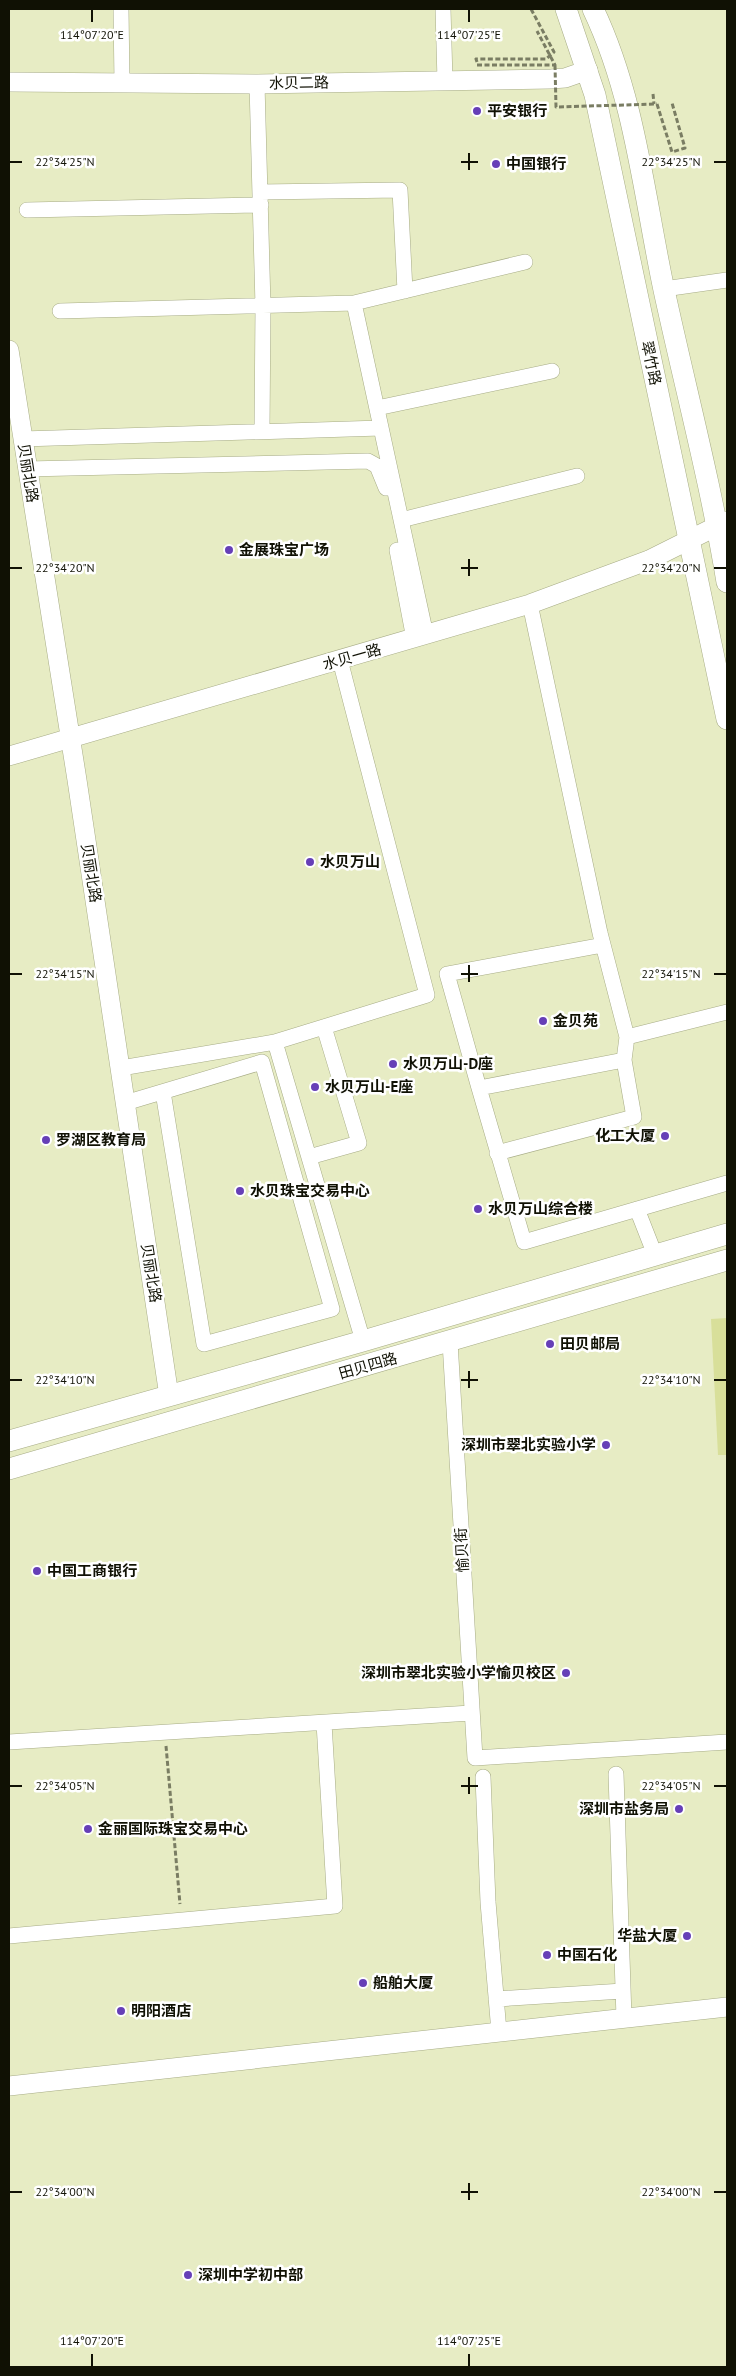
<svg xmlns="http://www.w3.org/2000/svg" width="736" height="2376" viewBox="0 0 736 2376" font-family="'PT Sans','Noto Sans SC',sans-serif">
	<rect width="100%" height="100%" fill="#e7ecc4"/>
	<!-- green -->
	<path fill="#d8df9a" d="M727,1318V1455H718L711,1319Z"/>
	<g fill="none" stroke-linecap="round" stroke-linejoin="round">
		<!-- minor casing -->
		<g stroke="#a7ac86" stroke-width="16">
			<path id="minor" d="M121,9L122,83
				M443,9L445,81
				M257,84L263,306L262,430
				M260,192L400,190L405,291
				M27,210L261,205
				M664,289L727,280
				M354,303L525,262
				M60,311L354,303L426,635
				M377,408L552,371
				M22,439L381,428
				M27,469L368,461L377,466L386,488
				M401,520L577,476
				M397,550L414,639
				M530,604L600,933L627,1037
				M727,1012L627,1037L624,1060L479,1088L524,1242L727,1183
				M275,1042L363,1341
				M121,1068L275,1042L427,995L340,660
				M479,1088L447,974L603,945
				M125,1103L262,1062L332,1309L204,1344L163,1092
				M497,1153L634,1117L624,1060
				M309,1157L359,1143L324,1027
				M637,1209L655,1255
				M450,1342L475,1758L727,1742
				M9,1742L471,1713
				M616,1774L624,2018
				M483,1777L488,1902L499,2032
				M9,1936L335,1906L324,1723
				M496,1999L623,1991"/>
		</g>
		<!-- tertiary casing -->
		<g stroke="#a7ac86" stroke-width="20">
			<path id="tertiary" d="M9,82L257,84L551,79L565,78L588,70
				M9,350L77,780L169,1396
				M9,756L530,604L649,560L727,521
				M9,2086L727,2007"/>
		</g>
		<!-- secondary casing -->
		<g stroke="#a7ac86" stroke-width="22">
			<path id="secondary" d="M566,9L595,95L727,719
				M593,9C635,97 644,196 664,290C685,387 711,484 727,582
				M9,1441L363,1341L727,1234
				M9,1469L727,1260"/>
		</g>
		<!-- path -->
		<path stroke="#7a7d63" stroke-width="3" stroke-dasharray="5 2.5" stroke-linecap="butt" d="M477,62L476,59H546L554,52L531,9
			M653,94L654,104
			M657,104L672,152L685,148L672,103
			M166,1746L180,1904"/>
		<!-- minor -->
		<use href="#minor" stroke="#fff" stroke-width="15"/>
		<!-- tertiary -->
		<use href="#tertiary" stroke="#fff" stroke-width="19"/>
		<!-- secondary -->
		<use href="#secondary" stroke="#fff" stroke-width="21"/>
		<!-- path-bridge -->
		<path stroke="#7a7d63" stroke-width="3" stroke-dasharray="5 2.5" stroke-linecap="butt" d="M477,65H555L537,31
			M555,65L556,107L657,104"/>
	</g>
	<!-- ticks -->
	<path fill="none" stroke="#101104" stroke-width="2" d="M92,10V22M469,10V22M469,153V170M10,162H22M461,162H478M714,162H726M469,559V576M10,568H22M461,568H478M714,568H726M469,965V982M10,974H22M461,974H478M714,974H726M469,1371V1388M10,1380H22M461,1380H478M714,1380H726M469,1777V1794M10,1786H22M461,1786H478M714,1786H726M469,2183V2200M10,2192H22M461,2192H478M714,2192H726M92,2354V2366M469,2354V2366"/>
	<!-- markers -->
	<g fill="#663fb7" stroke="#fff" stroke-width="2">
		<circle cx="477" cy="111" r="5"/>
		<circle cx="496" cy="164" r="5"/>
		<circle cx="229" cy="550" r="5"/>
		<circle cx="310" cy="862" r="5"/>
		<circle cx="543" cy="1021" r="5"/>
		<circle cx="393" cy="1064" r="5"/>
		<circle cx="315" cy="1087" r="5"/>
		<circle cx="665" cy="1136" r="5"/>
		<circle cx="46" cy="1140" r="5"/>
		<circle cx="240" cy="1191" r="5"/>
		<circle cx="478" cy="1209" r="5"/>
		<circle cx="550" cy="1344" r="5"/>
		<circle cx="606" cy="1445" r="5"/>
		<circle cx="37" cy="1571" r="5"/>
		<circle cx="566" cy="1673" r="5"/>
		<circle cx="679" cy="1809" r="5"/>
		<circle cx="88" cy="1829" r="5"/>
		<circle cx="687" cy="1936" r="5"/>
		<circle cx="547" cy="1955" r="5"/>
		<circle cx="363" cy="1983" r="5"/>
		<circle cx="121" cy="2011" r="5"/>
		<circle cx="188" cy="2275" r="5"/>
	</g>
	<g text-anchor="middle" stroke-width="5" stroke-linejoin="round" paint-order="stroke">
		<!-- street labels -->
		<g font-size="15" fill="#101104" stroke="#fff">
			<text transform="translate(299 83) rotate(-1)" y="5">水贝二路</text>
			<text transform="translate(651 363) rotate(78)" y="5">翠竹路</text>
			<text transform="translate(28 473) rotate(81)" y="5">贝丽北路</text>
			<text transform="translate(352 657) rotate(-16)" y="5">水贝一路</text>
			<text transform="translate(91 873) rotate(81)" y="5">贝丽北路</text>
			<text transform="translate(151 1273) rotate(81)" y="5">贝丽北路</text>
			<text transform="translate(368 1366) rotate(-16)" y="5">田贝四路</text>
			<text transform="translate(462 1550) rotate(-93)" y="5">愉贝街</text>
		</g>
		<!-- poi labels -->
		<g font-size="15" font-weight="bold" fill="#101104" stroke="#fff" text-anchor="start">
			<text x="487" y="116">平安银行</text>
			<text x="506" y="169">中国银行</text>
			<text x="239" y="555">金展珠宝广场</text>
			<text x="320" y="867">水贝万山</text>
			<text x="553" y="1026">金贝苑</text>
			<text x="403" y="1069">水贝万山-D座</text>
			<text x="325" y="1092">水贝万山-E座</text>
			<text x="655" y="1141" text-anchor="end">化工大厦</text>
			<text x="56" y="1145">罗湖区教育局</text>
			<text x="250" y="1196">水贝珠宝交易中心</text>
			<text x="488" y="1214">水贝万山综合楼</text>
			<text x="560" y="1349">田贝邮局</text>
			<text x="596" y="1450" text-anchor="end">深圳市翠北实验小学</text>
			<text x="47" y="1576">中国工商银行</text>
			<text x="556" y="1678" text-anchor="end">深圳市翠北实验小学愉贝校区</text>
			<text x="669" y="1814" text-anchor="end">深圳市盐务局</text>
			<text x="98" y="1834">金丽国际珠宝交易中心</text>
			<text x="677" y="1941" text-anchor="end">华盐大厦</text>
			<text x="557" y="1960">中国石化</text>
			<text x="373" y="1988">船舶大厦</text>
			<text x="131" y="2016">明阳酒店</text>
			<text x="198" y="2280">深圳中学初中部</text>
		</g>
	</g>
	<g font-size="12" text-anchor="middle" fill="#101104" stroke="#fff" stroke-width="5" stroke-linejoin="round" paint-order="stroke">
		<text x="92" y="39">114°07'20"E</text>
		<text x="469" y="39">114°07'25"E</text>
		<text x="65" y="166">22°34'25"N</text>
		<text x="671" y="166">22°34'25"N</text>
		<text x="65" y="572">22°34'20"N</text>
		<text x="671" y="572">22°34'20"N</text>
		<text x="65" y="978">22°34'15"N</text>
		<text x="671" y="978">22°34'15"N</text>
		<text x="65" y="1384">22°34'10"N</text>
		<text x="671" y="1384">22°34'10"N</text>
		<text x="65" y="1790">22°34'05"N</text>
		<text x="671" y="1790">22°34'05"N</text>
		<text x="65" y="2196">22°34'00"N</text>
		<text x="671" y="2196">22°34'00"N</text>
		<text x="92" y="2345">114°07'20"E</text>
		<text x="469" y="2345">114°07'25"E</text>
	</g>
	<!-- border -->
	<rect width="736" height="2376" fill="none" stroke="#101104" stroke-width="20"/>
</svg>
